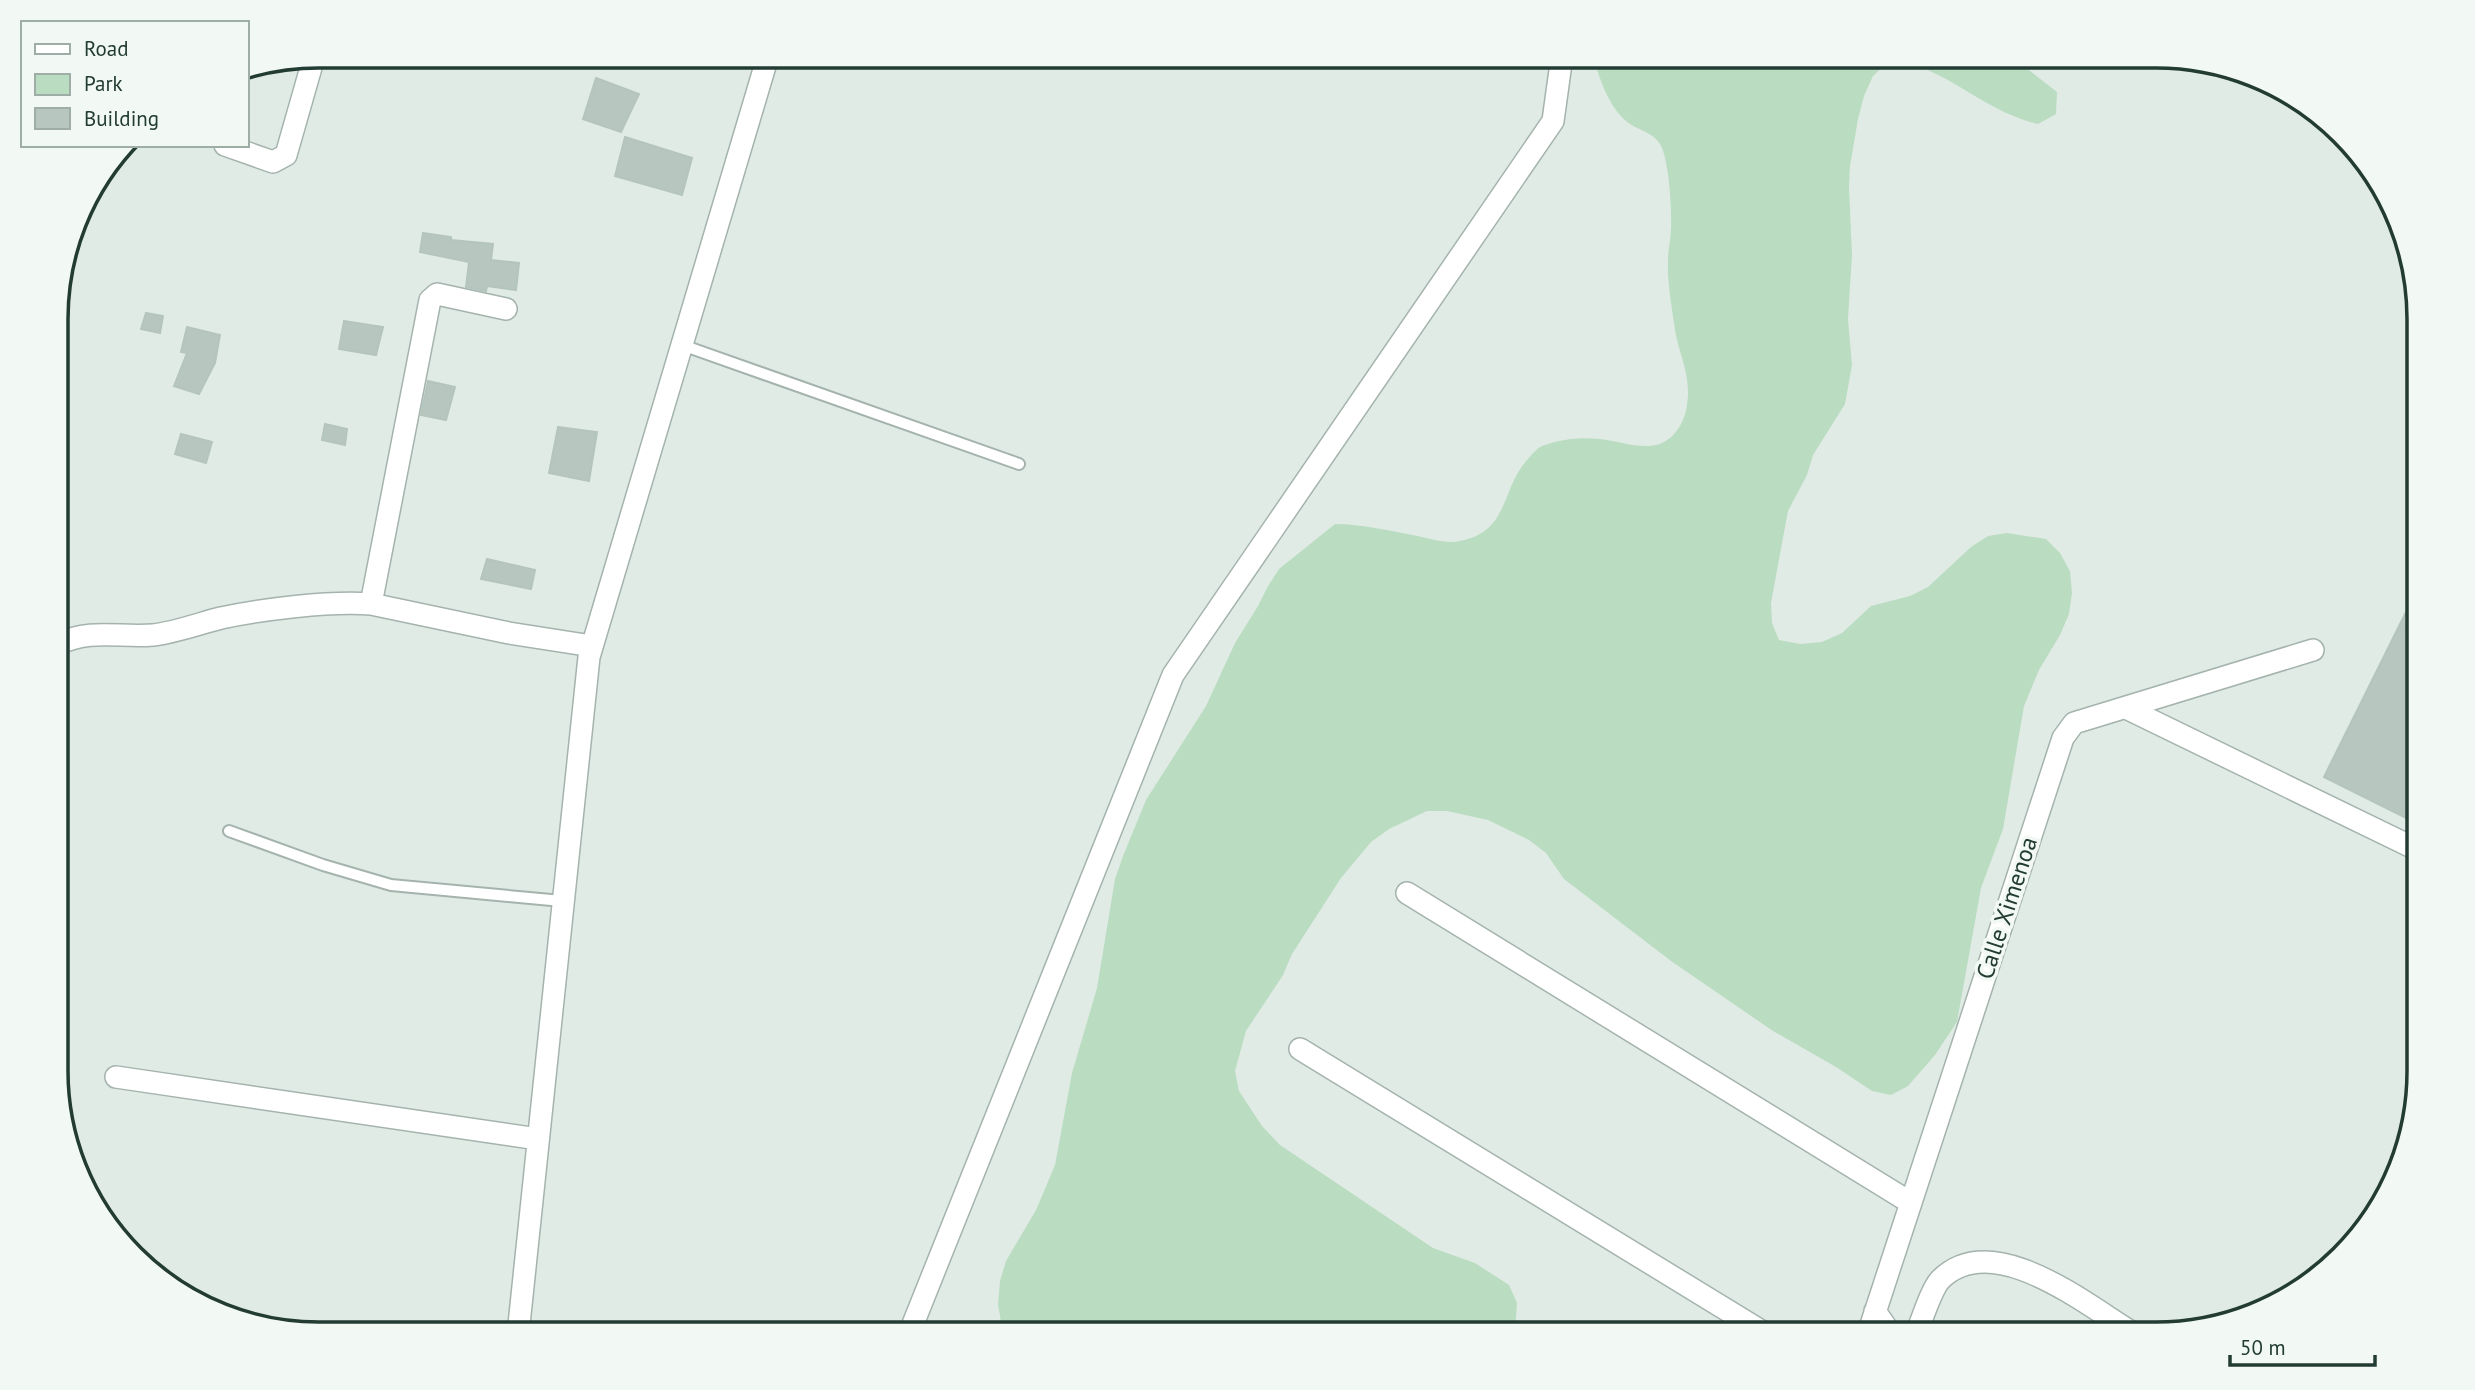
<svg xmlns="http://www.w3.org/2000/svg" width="2475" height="1390" viewBox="0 0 2475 1390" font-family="'PT Sans',sans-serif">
	<rect width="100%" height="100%" fill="#e1ebe6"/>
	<!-- green -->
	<path fill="#badcc1" d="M1592,56H2011L2057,92L2056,114L2038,124C1980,110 1950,69 1891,59L1873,76L1864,96L1858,119L1850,166L1849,187L1852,255L1848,319L1852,365L1845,404L1813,455L1807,475L1788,511L1771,603L1772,623L1779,640L1800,644L1822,642L1842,633L1871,606L1910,596L1928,587L1971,547L1988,536L2007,533L2046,539L2060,553L2070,571L2072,593L2069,614L2060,635L2039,670L2024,706L2003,829L1981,888L1957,1022L1935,1055L1908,1086L1891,1095L1872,1091L1836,1067L1773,1031L1671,961L1564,879L1546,853L1529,840L1488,820L1447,811H1427L1389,829L1371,842L1341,878L1292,954L1283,975L1246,1031L1235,1071L1239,1091L1262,1126L1280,1145L1433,1248L1475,1263L1509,1285L1517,1303L1515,1334H1003L998,1304L1000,1281L1006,1261L1036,1210L1055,1165L1072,1073L1097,988L1115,879L1123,856L1146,800L1206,706L1235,643L1258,606L1268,586L1279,569L1335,524C1363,524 1390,531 1418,536C1431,539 1447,544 1460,541C1510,531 1500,490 1527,460C1532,454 1536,449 1542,446C1561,439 1580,437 1600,439C1619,441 1644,451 1662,443C1677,436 1685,420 1687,405C1692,373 1677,352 1674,323C1671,303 1667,279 1668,259C1668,249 1671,238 1671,228C1672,210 1669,158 1660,144C1652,131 1636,130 1626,121C1606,103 1601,79 1592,56Z"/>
	<!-- building -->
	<path fill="#b7c6bf" stroke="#b4c5bd" stroke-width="2" d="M596,78L639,94L621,132L583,119Z
		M625,137L692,158L682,195L615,176Z
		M423,233L451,237V240L493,244L491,260L519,263L516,290L487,286L486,291L466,287L469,262L420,252Z
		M146,313L163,316L160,333L141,329Z
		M344,321L383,327L376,355L339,349Z
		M187,327L220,335L215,363L199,394L174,386L187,353L181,352Z
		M428,381L455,387L446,420L421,415Z
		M325,424L347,429L345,445L322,440Z
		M558,427L597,432L589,481L549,473Z
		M181,434L212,442L206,463L175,454Z
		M487,559L535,570L531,589L481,579Z
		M2418,588V824L2324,777Z"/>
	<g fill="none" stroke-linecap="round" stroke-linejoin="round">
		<!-- lane casing -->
		<g stroke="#a4b3ad" stroke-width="14">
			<path id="lane" d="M682,345L1019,464
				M229,831L323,865L391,885L562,901"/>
		</g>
		<!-- street casing -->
		<g stroke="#a4b3ad" stroke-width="24">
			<path id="street" d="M225,145L273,162L286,155L314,57
				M506,309L437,294L430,300L371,604L509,633L592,646
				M58,644C92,628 119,638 153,635C173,633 201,623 221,618C264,609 328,601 371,604
				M2126,708L2418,850
				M1407,893L1911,1203
				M1300,1049L1766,1334
				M116,1077L538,1139
				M1875,1311L1891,1334
				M518,1334L589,657L768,56
				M909,1334L1173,675L1553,121L1562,56
				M1868,1334L2063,738L2074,723L2313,650
				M1916,1334C1922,1320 1931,1290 1940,1280C1992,1227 2086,1305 2133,1333"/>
		</g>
		<!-- lane -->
		<use href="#lane" stroke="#fff" stroke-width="10"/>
		<!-- street -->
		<use href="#street" stroke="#fff" stroke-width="21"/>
	</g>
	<g text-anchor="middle" stroke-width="7" stroke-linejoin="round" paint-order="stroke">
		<!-- street labels -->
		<g font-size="24" fill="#223c33" stroke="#f2f8f4">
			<text transform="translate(2007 908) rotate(-72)" y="8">Calle Ximenoa</text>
		</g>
	</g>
	<!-- crop -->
	<path d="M0 0H2475V1390H0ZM319 68H2156A251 251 0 0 1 2407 319V1071A251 251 0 0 1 2156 1322H319A251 251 0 0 1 68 1071V319A251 251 0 0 1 319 68Z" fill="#f2f8f4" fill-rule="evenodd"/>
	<path fill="none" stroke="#223c33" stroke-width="3.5" d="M319 68H2156A251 251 0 0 1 2407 319V1071A251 251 0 0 1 2156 1322H319A251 251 0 0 1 68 1071V319A251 251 0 0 1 319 68Z"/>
	<!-- legend -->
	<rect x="21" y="21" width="228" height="126" fill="#f2f8f4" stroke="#9fada7" stroke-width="2"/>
	<rect x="35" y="44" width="35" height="10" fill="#ffffff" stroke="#9fada7" stroke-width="2"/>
	<text x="84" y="56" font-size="21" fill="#223c33">Road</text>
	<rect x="35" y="74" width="35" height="21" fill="#badcc1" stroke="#9fada7" stroke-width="2"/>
	<text x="84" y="91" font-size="21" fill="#223c33">Park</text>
	<rect x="35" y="108" width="35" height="21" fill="#b7c6bf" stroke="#9fada7" stroke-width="2"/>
	<text x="84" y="126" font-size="21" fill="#223c33">Building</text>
	<!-- scale -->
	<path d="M2230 1355v10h145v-10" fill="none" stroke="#223c33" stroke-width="3.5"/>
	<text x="2240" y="1355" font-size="21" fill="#223c33" stroke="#f2f8f4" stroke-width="5" paint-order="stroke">50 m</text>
</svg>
